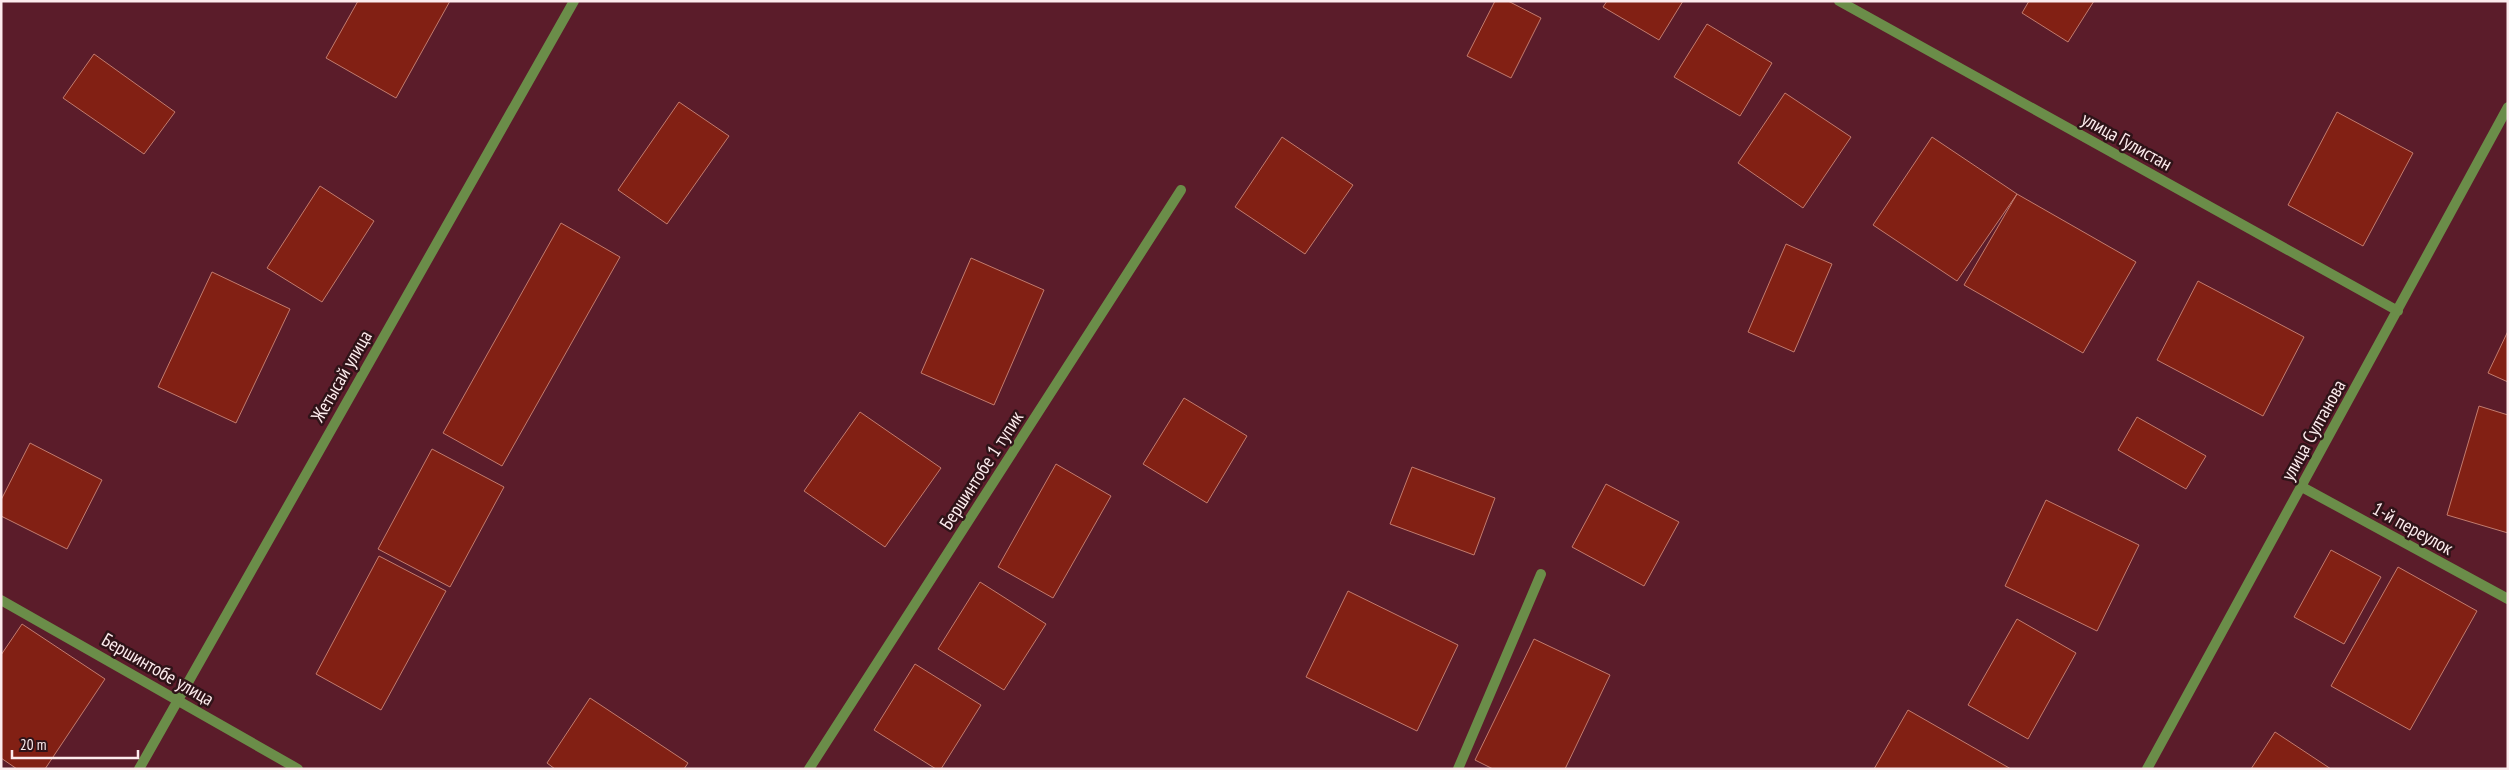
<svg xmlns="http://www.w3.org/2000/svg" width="2509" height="770" viewBox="0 0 2509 770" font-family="'PT Sans Narrow',sans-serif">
	<rect width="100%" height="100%" fill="#5b1c2a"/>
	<!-- building -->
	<path fill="#822014" stroke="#c27b6e" d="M358,1H450L396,98L326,58Z
		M1495,1H1508L1541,18L1511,78L1467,56Z
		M1607,1H1683L1659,40L1603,7Z
		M2029,1H2094L2068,42L2022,13Z
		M1707,24L1772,63L1740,116L1674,77Z
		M94,54L175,112L144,154L63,98Z
		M1785,93L1851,137L1803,208L1738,163Z
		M679,102L729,136L667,224L618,190Z
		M2337,112L2413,153L2363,246L2288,205Z
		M1282,137L1353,185L1305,254L1235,207Z
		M1932,137L2017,194L1957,281L1873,225Z
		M320,186L374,221L322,302L267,268Z
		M2017,194L2136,262L2083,353L1964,285Z
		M561,223L620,257L502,466L443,433Z
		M1786,244L1832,264L1794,352L1748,332Z
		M971,258L1044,290L994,405L921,373Z
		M212,272L290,309L236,423L158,387Z
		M2198,281L2304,337L2263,416L2157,360Z
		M2508,331V382L2488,373Z
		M1184,398L1247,436L1207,503L1143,464Z
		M2479,406L2508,415V533L2447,515Z
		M860,412L941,468L885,547L804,491Z
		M2137,417L2206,456L2186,489L2118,450Z
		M30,443L102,480L67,549L1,516V500Z
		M432,449L504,487L450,587L378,549Z
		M1056,464L1111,496L1053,598L998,567Z
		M1412,467L1495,498L1474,555L1390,524Z
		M1606,484L1679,522L1644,586L1572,547Z
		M2046,500L2139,545L2097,631L2005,586Z
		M2331,550L2381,577L2344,644L2294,617Z
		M379,556L446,591L381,710L316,674Z
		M2398,567L2477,611L2410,730L2331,686Z
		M980,582L1046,624L1004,690L938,649Z
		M1348,591L1458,645L1417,731L1306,677Z
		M2017,619L2076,653L2028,739L1968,705Z
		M22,624L105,679L45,769H17L1,758V655Z
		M1534,639L1610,675L1565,769H1493L1475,760Z
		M915,664L981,705L941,769H936L874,730Z
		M590,698L688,763L684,769H555L547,763Z
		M1908,710L2011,769H1874Z
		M2275,732L2331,769H2251Z"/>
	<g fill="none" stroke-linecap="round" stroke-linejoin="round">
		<!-- street -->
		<path stroke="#6b8d49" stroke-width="10" d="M1839,1L2398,311
			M2302,487L2508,599
			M1,600L298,769
			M139,769L574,1
			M809,769L1181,190
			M1458,769L1541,574
			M2147,769L2508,107"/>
	</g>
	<g text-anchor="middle" stroke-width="5" stroke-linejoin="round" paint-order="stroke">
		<!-- street labels -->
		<g font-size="19" fill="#fcebed" stroke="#2f1318">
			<text transform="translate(2127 141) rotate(29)" y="7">улица Гулистан</text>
			<text transform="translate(341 376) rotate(-60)" y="7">Жетысай улица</text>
			<text transform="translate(2313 430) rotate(-61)" y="7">улица Султанова</text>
			<text transform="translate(981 470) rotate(-57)" y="7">Бершинтобе 1 тупик</text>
			<text transform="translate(2413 528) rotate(29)" y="7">1-й переулок</text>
			<text transform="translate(158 669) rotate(30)" y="7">Бершинтобе улица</text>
		</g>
	</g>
	<!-- border -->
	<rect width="2509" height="770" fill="none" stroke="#fcebed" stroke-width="5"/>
	<!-- scale -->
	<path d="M12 750v8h126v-8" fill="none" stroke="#fcebed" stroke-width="2.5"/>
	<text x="20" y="750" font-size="15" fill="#fcebed" stroke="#2f1318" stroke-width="4" paint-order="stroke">20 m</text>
</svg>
